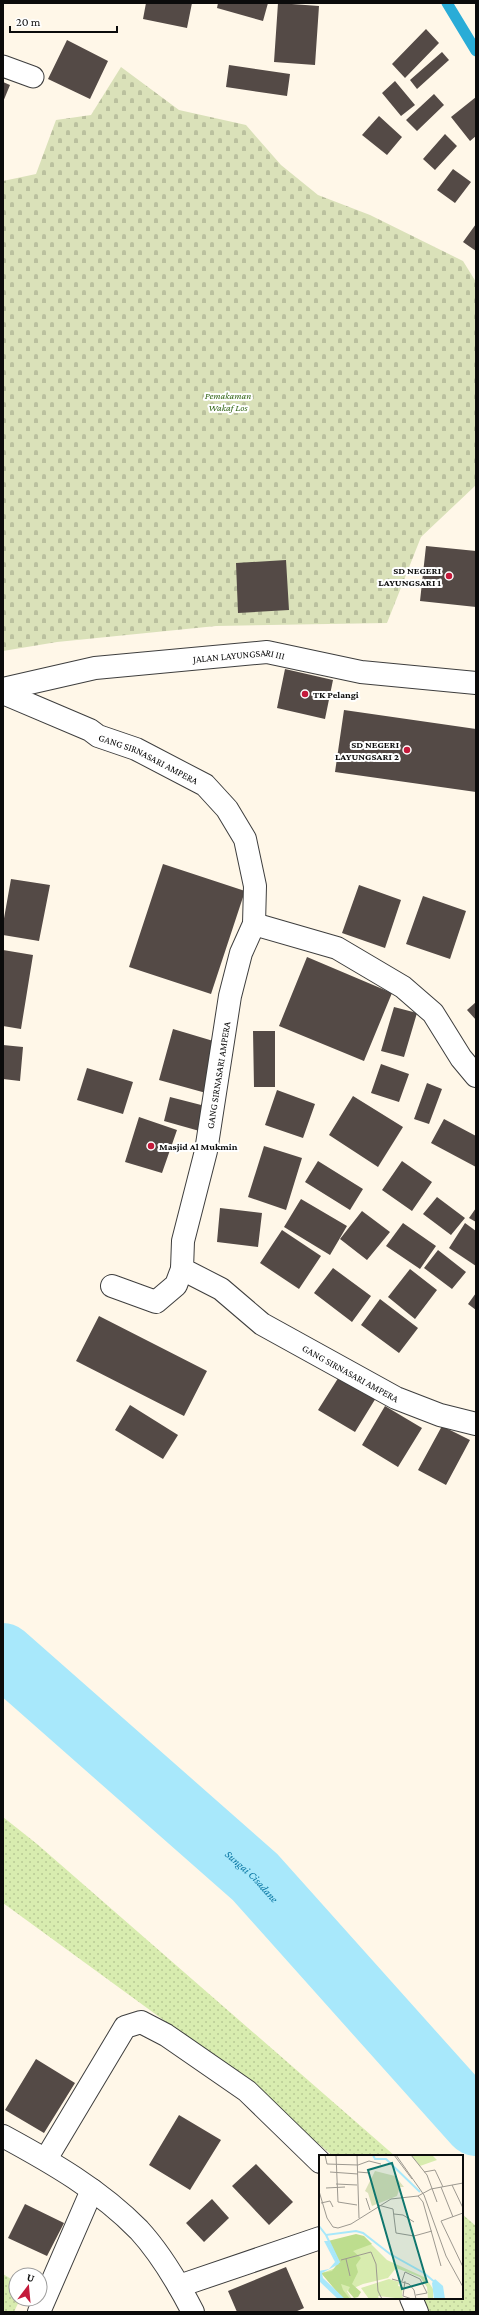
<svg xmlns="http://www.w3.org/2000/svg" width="479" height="2315" viewBox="0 0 479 2315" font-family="'Crimson Pro',serif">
	<defs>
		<pattern id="grass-dots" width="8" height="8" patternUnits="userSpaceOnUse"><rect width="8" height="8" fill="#d8ecaf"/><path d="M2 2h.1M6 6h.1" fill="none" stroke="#b8c995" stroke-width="1.8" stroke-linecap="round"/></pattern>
		<pattern id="cemetery-stones" width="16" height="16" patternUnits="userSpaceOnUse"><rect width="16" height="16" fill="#dae1b9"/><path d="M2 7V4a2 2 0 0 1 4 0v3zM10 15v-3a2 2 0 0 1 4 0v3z" fill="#bac09e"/></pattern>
	</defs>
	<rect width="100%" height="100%" fill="#fff7e8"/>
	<!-- grass -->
	<path fill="url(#grass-dots)" d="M3,1817L37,1844L395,2156H333L217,2059L3,1903Z
		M462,2214L476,2226V2312H422L417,2298H462Z
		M3,2274L16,2282V2299H20L14,2312H3Z"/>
	<!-- cemetery -->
	<path fill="url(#cemetery-stones)" d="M121,67L179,110L246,125L281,165L318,195L370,215L463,261L476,282V485L421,537L387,623L216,626L57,642L3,651V181L36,174L56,120L91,115Z"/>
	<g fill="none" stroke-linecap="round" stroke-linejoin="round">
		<!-- stream -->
		<path stroke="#2aacd7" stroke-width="11" d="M447,3L476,51"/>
		<!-- river -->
		<path stroke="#a8e8fb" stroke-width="64" id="s1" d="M3,1655L255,1877L476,2124"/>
	</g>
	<!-- building -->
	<path fill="#544a46" d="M146,3H192L187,28L143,19Z
		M218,3H268L263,21L217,8Z
		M278,3L319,6L315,65L274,62Z
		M426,29L439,43L405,78L392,64Z
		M67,40L108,61L90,99L48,79Z
		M442,52L449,60L417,89L410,80Z
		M229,65L290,74L287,96L226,87Z
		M395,81L415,105L401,116L382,93Z
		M3,82L10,85L3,102Z
		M434,94L444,105L417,131L406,120Z
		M476,97V136L470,141L451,117Z
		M379,116L402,137L387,155L362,135Z
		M445,134L457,146L435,170L423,159Z
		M453,169L471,182L455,203L437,190Z
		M476,224V251L463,242Z
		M426,546L476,551V607L420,601Z
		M286,560L289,610L238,613L236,563Z
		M285,669L333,680L325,719L277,708Z
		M344,710L476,729V792L335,772Z
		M163,864L245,891L211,994L129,967Z
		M11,879L50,885L39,941L3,935V924Z
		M359,885L401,900L385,948L342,933Z
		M423,896L466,911L450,959L406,944Z
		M3,950L33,955L21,1029L3,1026Z
		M307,957L392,993L364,1061L279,1026Z
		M476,1002V1020L467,1010Z
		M394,1007L417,1013L404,1057L381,1051Z
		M173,1029L220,1043L206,1093L159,1080Z
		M253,1031H275V1087H254Z
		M3,1045L23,1047L20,1081L3,1079Z
		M381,1064L409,1074L399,1102L371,1093Z
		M87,1068L133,1082L123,1114L77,1100Z
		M427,1083L442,1089L429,1124L414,1119Z
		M277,1090L315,1104L303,1138L265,1125Z
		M353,1096L403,1127L378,1167L329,1135Z
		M170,1097L209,1107L203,1132L164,1121Z
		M139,1117L177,1130L162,1173L125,1162Z
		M444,1119L476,1136V1167L431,1143Z
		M264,1146L302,1158L286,1210L248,1197Z
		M318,1161L363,1189L350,1210L305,1182Z
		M402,1161L432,1182L412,1211L382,1190Z
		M437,1197L465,1218L451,1235L423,1214Z
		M301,1199L347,1226L330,1255L284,1227Z
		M220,1208L262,1213L258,1247L217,1242Z
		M476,1208V1222L469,1218Z
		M362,1211L390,1232L367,1260L340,1239Z
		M403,1223L436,1246L420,1269L386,1246Z
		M465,1223L476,1231V1266L449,1248Z
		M282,1230L321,1256L299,1289L260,1263Z
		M438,1250L466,1272L452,1289L424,1268Z
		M333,1268L371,1296L352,1322L314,1293Z
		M410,1269L437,1290L415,1319L388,1297Z
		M476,1293V1310L468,1304Z
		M380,1299L418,1328L399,1353L361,1325Z
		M99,1316L207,1371L184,1416L76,1361Z
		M342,1372L379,1393L355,1432L318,1410Z
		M130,1405L178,1435L163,1459L115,1430Z
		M385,1406L422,1428L398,1467L362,1445Z
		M442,1426L470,1440L446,1485L418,1470Z
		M36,2059L75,2083L44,2133L5,2110Z
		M179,2115L221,2140L190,2190L149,2165Z
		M256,2164L293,2202L269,2225L232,2186Z
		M212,2199L229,2218L204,2242L186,2223Z
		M25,2204L64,2223L47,2256L8,2238Z
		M286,2267L304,2308L295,2312H237L228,2291Z"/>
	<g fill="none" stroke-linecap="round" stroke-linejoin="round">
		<!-- lane casing -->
		<g stroke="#3e3e3e" stroke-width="23">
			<path id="lane" d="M3,66L33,77"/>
		</g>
		<!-- street casing -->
		<g stroke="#3e3e3e" stroke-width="24">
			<g id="street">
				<path id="s2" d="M3,689L95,668L267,652L361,672L476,683"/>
				<path id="s3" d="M3,693L90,730L98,736L136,749L205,785L227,809L245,839L255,886L254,924L241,953L230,996L206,1151L183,1241L182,1269L221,1289L262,1324L396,1398L440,1415L476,1424"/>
				<path d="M254,924L337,948L403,987L433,1013L461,1058L476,1076"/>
				<path d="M112,1286L156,1302L176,1285L182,1269"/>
				<path d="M3,2136C51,2162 100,2190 139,2230C161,2254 178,2283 193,2312"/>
				<path d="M46,2159L125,2027L141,2022L166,2035L247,2091L320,2162"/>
				<path d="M179,2286L320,2238"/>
				<path d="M411,2298L417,2312"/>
				<path d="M39,2312L92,2190"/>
			</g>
		</g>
		<!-- lane -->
		<use href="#lane" stroke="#fff" stroke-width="21"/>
		<!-- street -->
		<use href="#street" stroke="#fff" stroke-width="22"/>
	</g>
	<!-- markers -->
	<g fill="#c41a3b" stroke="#fff" stroke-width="1.5">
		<circle cx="449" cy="576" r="4"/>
		<circle cx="305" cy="694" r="4"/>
		<circle cx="407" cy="750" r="4"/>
		<circle cx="151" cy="1146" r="4"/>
	</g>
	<g text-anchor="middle" stroke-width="4" stroke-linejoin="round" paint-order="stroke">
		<!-- park labels -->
		<g font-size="10" font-style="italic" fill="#336617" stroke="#fff">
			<text x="228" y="399">Pemakaman<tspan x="228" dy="12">Wakaf Los</tspan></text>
		</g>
		<!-- poi labels -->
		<g font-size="10" font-weight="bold" fill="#0b0b0b" stroke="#fff" text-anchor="end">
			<text x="441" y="574">SD NEGERI<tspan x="441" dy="12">LAYUNGSARI 1</tspan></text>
			<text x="313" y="698" text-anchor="start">TK Pelangi</text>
			<text x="399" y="748">SD NEGERI<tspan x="399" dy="12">LAYUNGSARI 2</tspan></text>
			<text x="159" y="1150" text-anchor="start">Masjid Al Mukmin</text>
		</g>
		<!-- street labels -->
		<g font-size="10" fill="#0b0b0b" stroke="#fff">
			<text dy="4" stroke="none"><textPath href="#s2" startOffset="239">JALAN LAYUNGSARI III</textPath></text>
			<text dy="4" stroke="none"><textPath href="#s3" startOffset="160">GANG SIRNASARI AMPERA</textPath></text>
			<text transform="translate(218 1075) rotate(-81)" y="4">GANG SIRNASARI AMPERA</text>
			<text dy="4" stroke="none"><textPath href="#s3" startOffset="929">GANG SIRNASARI AMPERA</textPath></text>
		</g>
		<!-- water labels -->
		<g font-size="11" font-style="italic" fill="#0c78a4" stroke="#fff">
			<text dy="4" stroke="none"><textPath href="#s1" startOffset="333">Sungai Cisadane</textPath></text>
		</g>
	</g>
	<!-- overview -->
	<g transform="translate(319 2155)">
		<rect width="144" height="144" fill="#fff7e8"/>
		<path d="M92,0H113L118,5L101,11ZM10,86L50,87L68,105L107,123L114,134V144H109L108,132L101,122L77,113L69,123L44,129L28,136L33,144H25L3,118L22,111ZM70,124L80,127L79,131L84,132L83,140L85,144L59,141L60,144H50L42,133Z" fill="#d8ecaf"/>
		<path d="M37,79L45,81L53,89L34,96L42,103L37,110L39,117L33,129L42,137L39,142L35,143L29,136L31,132L22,129L24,135L31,144H24L2,118L13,116L19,108L9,86Z" fill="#bddd8e"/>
		<path d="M56,16L76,21L85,32H81L78,41L53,51L49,38L46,36Z" fill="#dae1b9"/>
		<path d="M5,86H9L20,109L3,118L4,123L26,144H19L0,126V116L10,114L16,107ZM116,124L124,131L126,144H115L113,128Z" fill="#a8e8fb"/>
		<path fill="none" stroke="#a8e8fb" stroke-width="2" d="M54,0L56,4H67L101,37M0,71L7,80L37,76L44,78L71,99L105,118L118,129M7,80L20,107L18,108"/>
		<path fill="none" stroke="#9d9990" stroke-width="1" d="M6,0L8,9L39,10L50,6L62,9M17,0L19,47L38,50M38,0L40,63M75,0L93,24M77,0L105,40L127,101L144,132M92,0L108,20L118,47M11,17L39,19M39,17L51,18M105,17L116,15L124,32M17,29L38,30M133,30L144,53M122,32L134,62M7,33L26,32M0,36L8,63L14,72L19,73L32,69L72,44L99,41L112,34L144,28M99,41L104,47L122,111M47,43L51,55M2,48L11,46L14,52M59,50L74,54L77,78L95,81L113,76M144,58L122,66L144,112M75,59L84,60L95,67M27,104L31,121M22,105L52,97L57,109L59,136L63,144M73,124L90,129L95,135L97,144M83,126L86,117L101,124L108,138L97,140M86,126L84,141L93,144"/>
		<path fill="#0f766e" fill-opacity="0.15" stroke="#0f766e" stroke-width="2" d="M73,8L108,127L83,134L49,15Z"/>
		<rect width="144" height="144" fill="none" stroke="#0b0b0b" stroke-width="2"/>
	</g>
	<!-- border -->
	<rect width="479" height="2315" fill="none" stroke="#0b0b0b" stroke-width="8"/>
	<!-- north arrow -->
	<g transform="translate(28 2287) rotate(16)"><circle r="19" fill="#ffffff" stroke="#9d9d9d"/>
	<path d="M0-3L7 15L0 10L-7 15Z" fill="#c41a3b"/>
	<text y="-6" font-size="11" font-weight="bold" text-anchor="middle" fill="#0b0b0b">U</text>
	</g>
	<!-- scale -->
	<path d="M10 26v6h107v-6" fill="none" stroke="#0b0b0b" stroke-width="2"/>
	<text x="16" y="26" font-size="12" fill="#0b0b0b" stroke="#ffffff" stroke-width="3" paint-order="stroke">20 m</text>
</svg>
